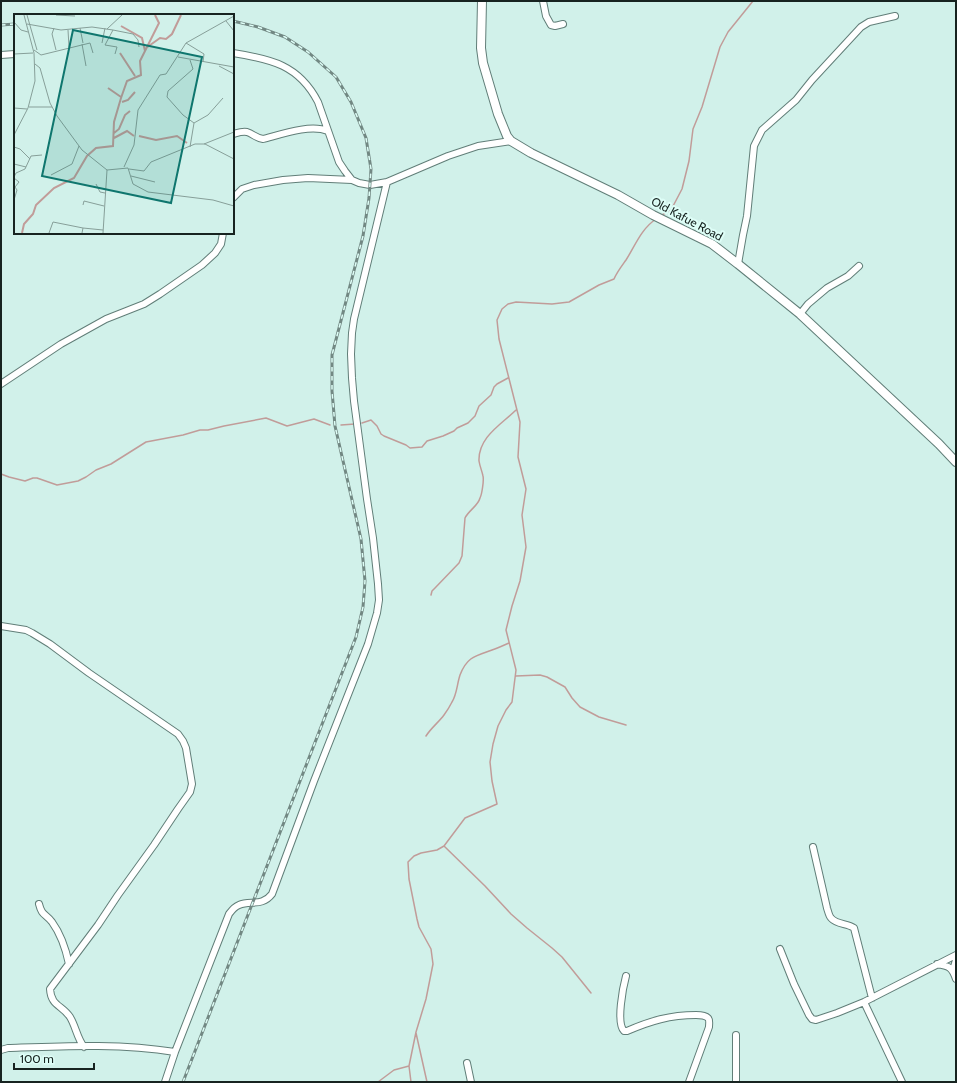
<svg xmlns="http://www.w3.org/2000/svg" width="957" height="1083" viewBox="0 0 957 1083" font-family="Cabin,sans-serif">
	<rect width="100%" height="100%" fill="#d1f1ea"/>
	<g fill="none" stroke-linecap="round" stroke-linejoin="round">
		<!-- stream -->
		<path stroke="#c19c99" stroke-width="1.5" d="M662,215L671,210L682,189L689,161L693,129L702,107L720,47L728,32L753,1
			M362,423L371,420L377,426L381,434L384,436L406,445L410,448L422,447L427,441L443,436L454,431L457,428L468,423L475,416L479,406L491,395L494,387L497,384L508,378
			M341,425L355,424
			M1,474L9,477L25,481L33,478H37L57,485L78,481L86,477L96,470L111,464L146,442L183,435L200,430H208L224,426L266,418L287,426L314,419L330,425
			M431,595L432,591L435,588L459,563L462,556L465,518C469,510 478,506 480,498C482,494 484,480 483,476C482,471 480,467 479,461C478,437 502,424 516,410
			M516,676L540,675L547,677L565,687L572,698L580,707L599,717L626,725
			M426,736C431,728 438,723 444,715C447,711 450,706 452,702C457,694 457,684 460,675C467,657 475,656 492,650C498,648 504,645 509,643
			M444,846L485,886L511,914L527,928L552,948L562,957L591,993
			M416,1033L427,1082
			M378,1082L394,1070L409,1066
			M411,1082L409,1066L416,1032L426,999L433,964L431,949L419,927L417,919L409,879L408,862L414,856L421,853L437,850L444,846L465,818L497,804L492,781L490,762L493,744L498,726L506,710L512,702L516,670L506,630L512,606L520,581L526,547L522,515L526,489L518,457L520,422L499,339L497,320L502,309L508,304L516,302L552,304L569,302L599,285L614,279C617,272 621,267 626,260C635,246 641,229 656,219"/>
		<!-- street casing -->
		<g stroke="#617e78" stroke-width="8">
			<path id="street" d="M543,1L546,16L551,25L555,26L563,24
				M233,53C271,59 299,65 318,102L339,162L345,171L352,180L359,183L370,185L387,182L448,156L478,146L511,141
				M1,55L15,54
				M233,134C237,133 242,131 247,132C253,134 256,138 263,139C282,134 310,124 328,131
				M233,198L242,189L254,185L283,180L308,178L352,180
				M738,264L743,235L747,216L754,146L762,130L796,100L812,80L861,27L869,22L895,16
				M800,314L808,304L827,288L848,276L859,266
				M1,384L61,344L106,319L144,304L160,294L202,265L215,253L221,244L223,233
				M1,626L26,630L32,633L50,644L89,673L178,734L183,741L186,748L192,784L190,792L178,809L154,845L118,895L98,925L50,989C51,1006 62,1005 70,1017C76,1027 77,1038 84,1047
				M813,847L827,908C828,911 829,916 831,918C837,925 847,923 854,928L872,998
				M39,904C42,916 45,913 52,922C60,933 66,950 69,964
				M780,949L794,984L809,1015L812,1019L816,1020L837,1013L864,1002L956,955
				M937,964C949,966 952,967 956,979
				M953,970L956,960
				M626,976C623,987 616,1023 624,1031H627C650,1021 670,1015 696,1015C699,1015 705,1015 708,1018C710,1020 709,1024 709,1027L689,1082
				M864,1002L902,1082
				M736,1035V1082
				M1,1050L8,1048C64,1046 120,1043 175,1052
				M467,1063L471,1082
				M165,1082L175,1052L229,914C232,910 234,907 239,905C250,900 262,907 272,894L314,781L368,644L377,613L379,600L378,584L373,538L367,499L354,401L352,378L351,354L352,333L354,319L387,182"/>
		</g>
		<!-- secondary casing -->
		<g stroke="#617e78" stroke-width="10">
			<path id="secondary" d="M482,1L481,48L483,63L498,114L507,136L511,141L531,153L618,195L653,215L712,244L738,264L800,314L939,444L956,462"/>
		</g>
		<!-- street -->
		<use href="#street" stroke="#fff" stroke-width="6"/>
		<!-- secondary -->
		<use href="#secondary" stroke="#fff" stroke-width="8"/>
		<!-- rail casing -->
		<g stroke="#728883" stroke-width="3">
			<path id="rail" d="M1,25L15,24
				M183,1082L356,637L363,607L365,581L361,539L335,426L332,391V355L363,236L369,198L371,169L366,138L351,102L336,77L308,52L285,37L258,27L233,21"/>
		</g>
		<!-- rail -->
		<use href="#rail" stroke="#defef7" stroke-width="1.5" stroke-dasharray="4.5" stroke-linecap="butt"/>
	</g>
	<g text-anchor="middle" stroke-width="4" stroke-linejoin="round" paint-order="stroke">
		<!-- street labels -->
		<g font-size="12" fill="#172320" stroke="#defef7">
			<text transform="translate(687 219) rotate(28)" y="4">Old Kafue Road</text>
		</g>
	</g>
	<!-- overview -->
	<g transform="translate(14 14)">
		<rect width="220" height="220" fill="#d1f1ea"/>
		<path fill="none" stroke="#c19c99" stroke-width="2" d="M107,12L128,24L131,37M132,34L146,24L152,25L158,20L167,1M106,39L121,62M94,74L107,83M108,88L114,86L121,78M100,119L105,115L111,101L116,97M125,122L142,126L163,122L173,129M100,124L113,117L120,122M8,219L10,210L19,200L22,191L40,174L60,164L73,142L82,134L99,132L100,108L107,84L113,67L127,61L126,47L145,9L141,1"/>
		<path fill="none" stroke="#879f99" stroke-width="1" d="M13,1L23,36M42,1L61,2M212,7L220,17M0,8L7,16L14,18M13,10L47,16L78,13L99,16L91,31L103,33L101,40M40,14L38,20L42,36M66,14L69,29M93,15L108,1M54,16L55,33M99,16L119,20L124,26L125,33M88,29L91,14M172,29L190,40L189,48M68,30L72,52M20,36L27,41L76,29L79,39M0,40L19,39M164,43L220,53M176,46L179,55L154,77L153,83L169,101L180,109M21,50L26,54L36,89L43,102L68,136L93,156L89,219M205,52L220,60M15,93H38M0,94L13,95M0,121L14,94L21,67L20,39L10,1M190,130L220,118M0,133L6,135L16,145M176,133L180,109L194,101L209,84M0,150L12,153M110,153L120,131L124,96L146,61L152,60L172,29L220,2M115,155L130,157L137,148L181,130H191L220,145M93,156L114,154L119,170L134,178L199,186L220,192M37,161L58,150L65,132M117,162L141,168M0,163L2,159L11,155L17,142L28,141M0,164L5,168L1,173L3,176L0,186M82,170L86,178L91,179M69,191L70,187L90,192M35,219L39,208L69,214M68,219L69,214L89,216"/>
		<path fill="#0f766e" fill-opacity="0.15" stroke="#0f766e" stroke-width="2" d="M59,16L188,43L157,189L28,162Z"/>
		<rect width="220" height="220" fill="none" stroke="#172320" stroke-width="2"/>
	</g>
	<!-- border -->
	<rect width="957" height="1083" fill="none" stroke="#172320" stroke-width="4"/>
	<!-- scale -->
	<path d="M14 1063v6h80v-6" fill="none" stroke="#172320" stroke-width="2"/>
	<text x="20" y="1063" font-size="12" fill="#172320" stroke="#defef7" stroke-width="3" paint-order="stroke">100 m</text>
</svg>
